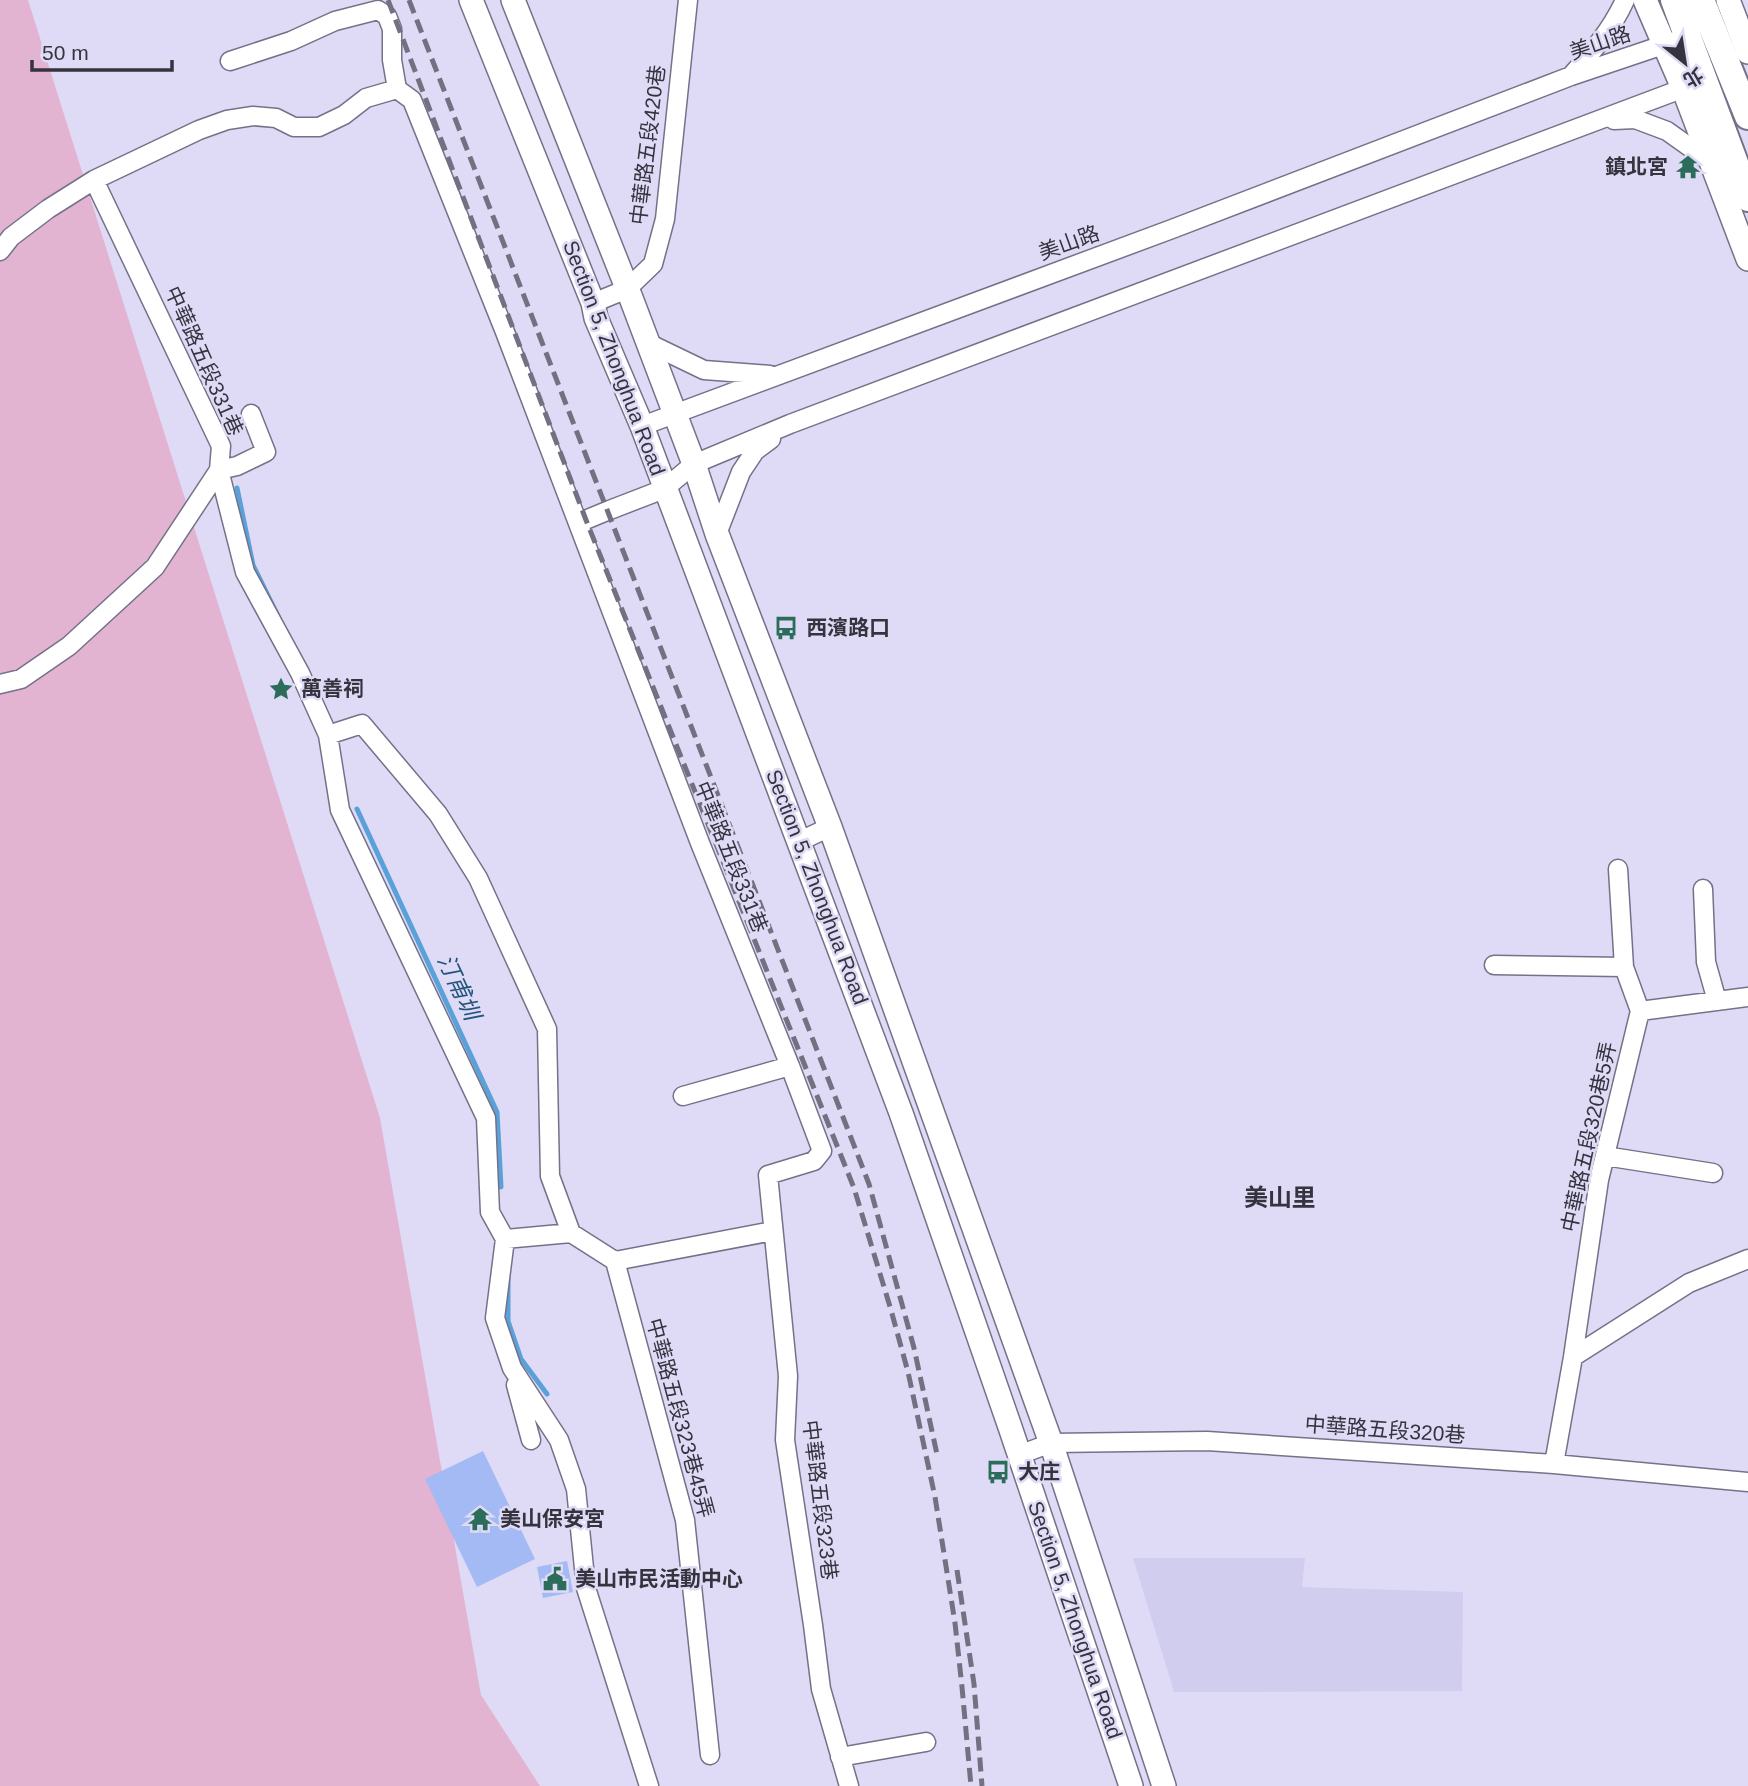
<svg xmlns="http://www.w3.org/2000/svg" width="1748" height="1786" viewBox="0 0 1748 1786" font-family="Arial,'Noto Sans TC',sans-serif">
	<rect width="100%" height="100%" fill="#dfdbf6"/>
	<!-- built -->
	<path fill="#d1cdee" d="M1133,1558H1305L1302,1587L1463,1592L1462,1691L1174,1692Z"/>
	<!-- green -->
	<path fill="#e3b3d2" d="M0,0H28L380,1118L481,1695L540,1786H0Z"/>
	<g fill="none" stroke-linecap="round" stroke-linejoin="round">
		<!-- stream -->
		<path stroke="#5aa1d9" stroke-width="5" d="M237,488L253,565L279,618
			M357,809L497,1112L501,1187
			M508,1279V1321L521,1359L547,1394"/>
	</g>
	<!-- building -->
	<path fill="#a3baf4" d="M483,1451L535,1559L477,1587L425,1479Z
		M567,1561L573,1592L543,1598L537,1567Z"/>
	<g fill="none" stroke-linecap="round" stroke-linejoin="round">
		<!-- minor casing -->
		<g stroke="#747188" stroke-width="21">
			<path id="minor" d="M1571,76C1592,52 1612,29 1625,0
				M397,89L412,100L505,332L700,843L790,1066L822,1151L814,1161L768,1175L788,1376L785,1440L813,1625L821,1689L849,1786
				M1614,120L1635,119L1667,131L1712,163
				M0,251L11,237L48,209L94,180L199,130L227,120L253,116L276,118L294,127H319L344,115L366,98L397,89L392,60V29L387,16L378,10L335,21L291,41L230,61
				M593,303L627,289L653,264L665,219L688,0
				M648,343L704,370L770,375
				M642,426L1172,229L1571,76L1675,41
				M219,470L245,572L300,673L328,735L340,810L486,1118L490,1212L505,1239L495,1318L512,1368L559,1440L576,1489L586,1588L649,1786
				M219,470L237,466L266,452L251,414
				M578,523L607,511L664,489L694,464L790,424L1692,85
				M717,534L741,472L755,451L771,439
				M0,684L21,679L69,646L155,567L219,470L221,446L94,180
				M328,735L362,724L438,814L478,878L547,1029L550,1176L571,1233L615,1261L773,1231
				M800,841L830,827
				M1703,889L1706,962L1717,1001
				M1494,965L1624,967
				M1640,1011L1748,997
				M683,1096L790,1066
				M1605,1156L1713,1173
				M505,1239L571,1233
				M615,1261L685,1520L710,1755
				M1573,1357L1689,1283L1748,1259
				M516,1385L531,1440
				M1019,1455L1051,1443L1207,1441L1554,1464L1748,1482
				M1554,1464L1573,1357L1599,1180L1640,1011L1624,967L1618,869
				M840,1757L926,1742"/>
		</g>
		<!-- major casing -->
		<g stroke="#747188" stroke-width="26">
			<path id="major" d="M471,0L593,303L596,318L642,426L901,1113L1010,1427L1131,1786
				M513,0L631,298L694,464L717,534L830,827L1051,1443L1164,1786
				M1645,0L1683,88L1748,259
				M1728,0L1748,52"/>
		</g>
		<!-- highway casing -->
		<g stroke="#747188" stroke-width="30">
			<path id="highway" d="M1674,0L1748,198
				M1701,0L1748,116"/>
		</g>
		<!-- minor -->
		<use href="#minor" stroke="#fff" stroke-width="18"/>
		<!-- major -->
		<use href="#major" stroke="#fff" stroke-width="23"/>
		<!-- highway -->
		<use href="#highway" stroke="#fff" stroke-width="26"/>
		<!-- rail -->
		<path stroke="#737081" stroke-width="5" stroke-dasharray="14 7" stroke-linecap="butt" d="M388,0L586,520L854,1188L891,1310L908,1372L935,1497L955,1623L962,1687L971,1786
			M409,0L869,1184L914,1348L938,1459
			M957,1570L974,1684L982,1786"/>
	</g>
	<!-- icons -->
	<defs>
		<g id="temple-bare" transform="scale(1.89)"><path d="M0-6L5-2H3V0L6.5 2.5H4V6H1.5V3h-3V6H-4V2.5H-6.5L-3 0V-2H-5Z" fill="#2c6c5a" stroke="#dfdbf6" stroke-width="2.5" paint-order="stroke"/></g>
		<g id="bus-bare" transform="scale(1.89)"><path d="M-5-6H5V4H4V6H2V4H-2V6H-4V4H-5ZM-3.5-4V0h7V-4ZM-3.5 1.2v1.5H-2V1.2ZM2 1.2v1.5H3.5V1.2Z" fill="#2c6c5a" stroke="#dfdbf6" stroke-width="2.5" paint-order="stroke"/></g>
		<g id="sight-bare" transform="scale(1.89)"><path d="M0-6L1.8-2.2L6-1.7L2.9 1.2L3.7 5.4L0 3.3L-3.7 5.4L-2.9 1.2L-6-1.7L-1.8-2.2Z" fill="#2c6c5a" stroke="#dfdbf6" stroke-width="2.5" paint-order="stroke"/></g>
		<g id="civic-bare" transform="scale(1.89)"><path d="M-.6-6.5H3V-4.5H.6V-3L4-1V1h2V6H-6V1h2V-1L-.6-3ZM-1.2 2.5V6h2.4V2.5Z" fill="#2c6c5a" stroke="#dfdbf6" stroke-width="2.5" paint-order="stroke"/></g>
	</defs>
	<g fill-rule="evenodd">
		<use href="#temple-bare" x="1688" y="167"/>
		<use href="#bus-bare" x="786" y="628"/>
		<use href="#sight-bare" x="281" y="689"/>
		<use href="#bus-bare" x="998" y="1472"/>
		<use href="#temple-bare" x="480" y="1519"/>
		<use href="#civic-bare" x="555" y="1579"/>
	</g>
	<g text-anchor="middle" stroke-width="5" stroke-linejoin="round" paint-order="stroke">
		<!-- street labels -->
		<g font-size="21" fill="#35333e" stroke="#dfdbf6">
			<text transform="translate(1600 43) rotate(-19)" y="7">美山路</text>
			<text transform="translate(648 145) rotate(-83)" y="7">中華路五段420巷</text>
			<text transform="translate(1069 243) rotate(-20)" y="7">美山路</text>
			<text transform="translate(614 358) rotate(69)" y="7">Section 5, Zhonghua Road</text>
			<text transform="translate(204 361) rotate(66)" y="7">中華路五段331巷</text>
			<text transform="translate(731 857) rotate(68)" y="7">中華路五段331巷</text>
			<text transform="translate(817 887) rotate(69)" y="7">Section 5, Zhonghua Road</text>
			<text transform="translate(1589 1137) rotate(-78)" y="7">中華路五段320巷5弄</text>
			<text transform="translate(680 1418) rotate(75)" y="7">中華路五段323巷45弄</text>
			<text transform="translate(1385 1430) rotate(4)" y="7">中華路五段320巷</text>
			<text transform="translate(820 1500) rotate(83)" y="7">中華路五段323巷</text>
			<text transform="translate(1075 1620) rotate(71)" y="7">Section 5, Zhonghua Road</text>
		</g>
		<!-- poi labels -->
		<g font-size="21" font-weight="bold" fill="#35333e" stroke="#dfdbf6" text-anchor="start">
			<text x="1668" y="174" text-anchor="end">鎮北宮</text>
			<text x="806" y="635">西濱路口</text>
			<text x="301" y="696">萬善祠</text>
			<text x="1018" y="1479">大庄</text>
			<text x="500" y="1526">美山保安宮</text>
			<text x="575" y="1586">美山市民活動中心</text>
		</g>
		<!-- water labels -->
		<g font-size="23" font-style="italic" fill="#20547a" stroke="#dfdbf6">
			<text transform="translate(459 987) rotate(65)" y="8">汀甫圳</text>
		</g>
		<!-- quarter labels -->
		<g font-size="24" font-weight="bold" fill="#35333e" stroke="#dfdbf6">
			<text x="1280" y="1206">美山里</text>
		</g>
	</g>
	<!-- north arrow -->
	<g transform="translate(1685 63) rotate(150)" stroke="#dfdbf6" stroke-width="5" paint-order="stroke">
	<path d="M0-5L12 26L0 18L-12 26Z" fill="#35333e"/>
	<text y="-10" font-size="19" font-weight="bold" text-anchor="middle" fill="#35333e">北</text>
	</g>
	<!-- scale -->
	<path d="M32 60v10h140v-10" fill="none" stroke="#35333e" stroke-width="3.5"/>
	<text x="42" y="60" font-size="21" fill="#35333e" stroke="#dfdbf6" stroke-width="5" paint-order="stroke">50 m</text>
</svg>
